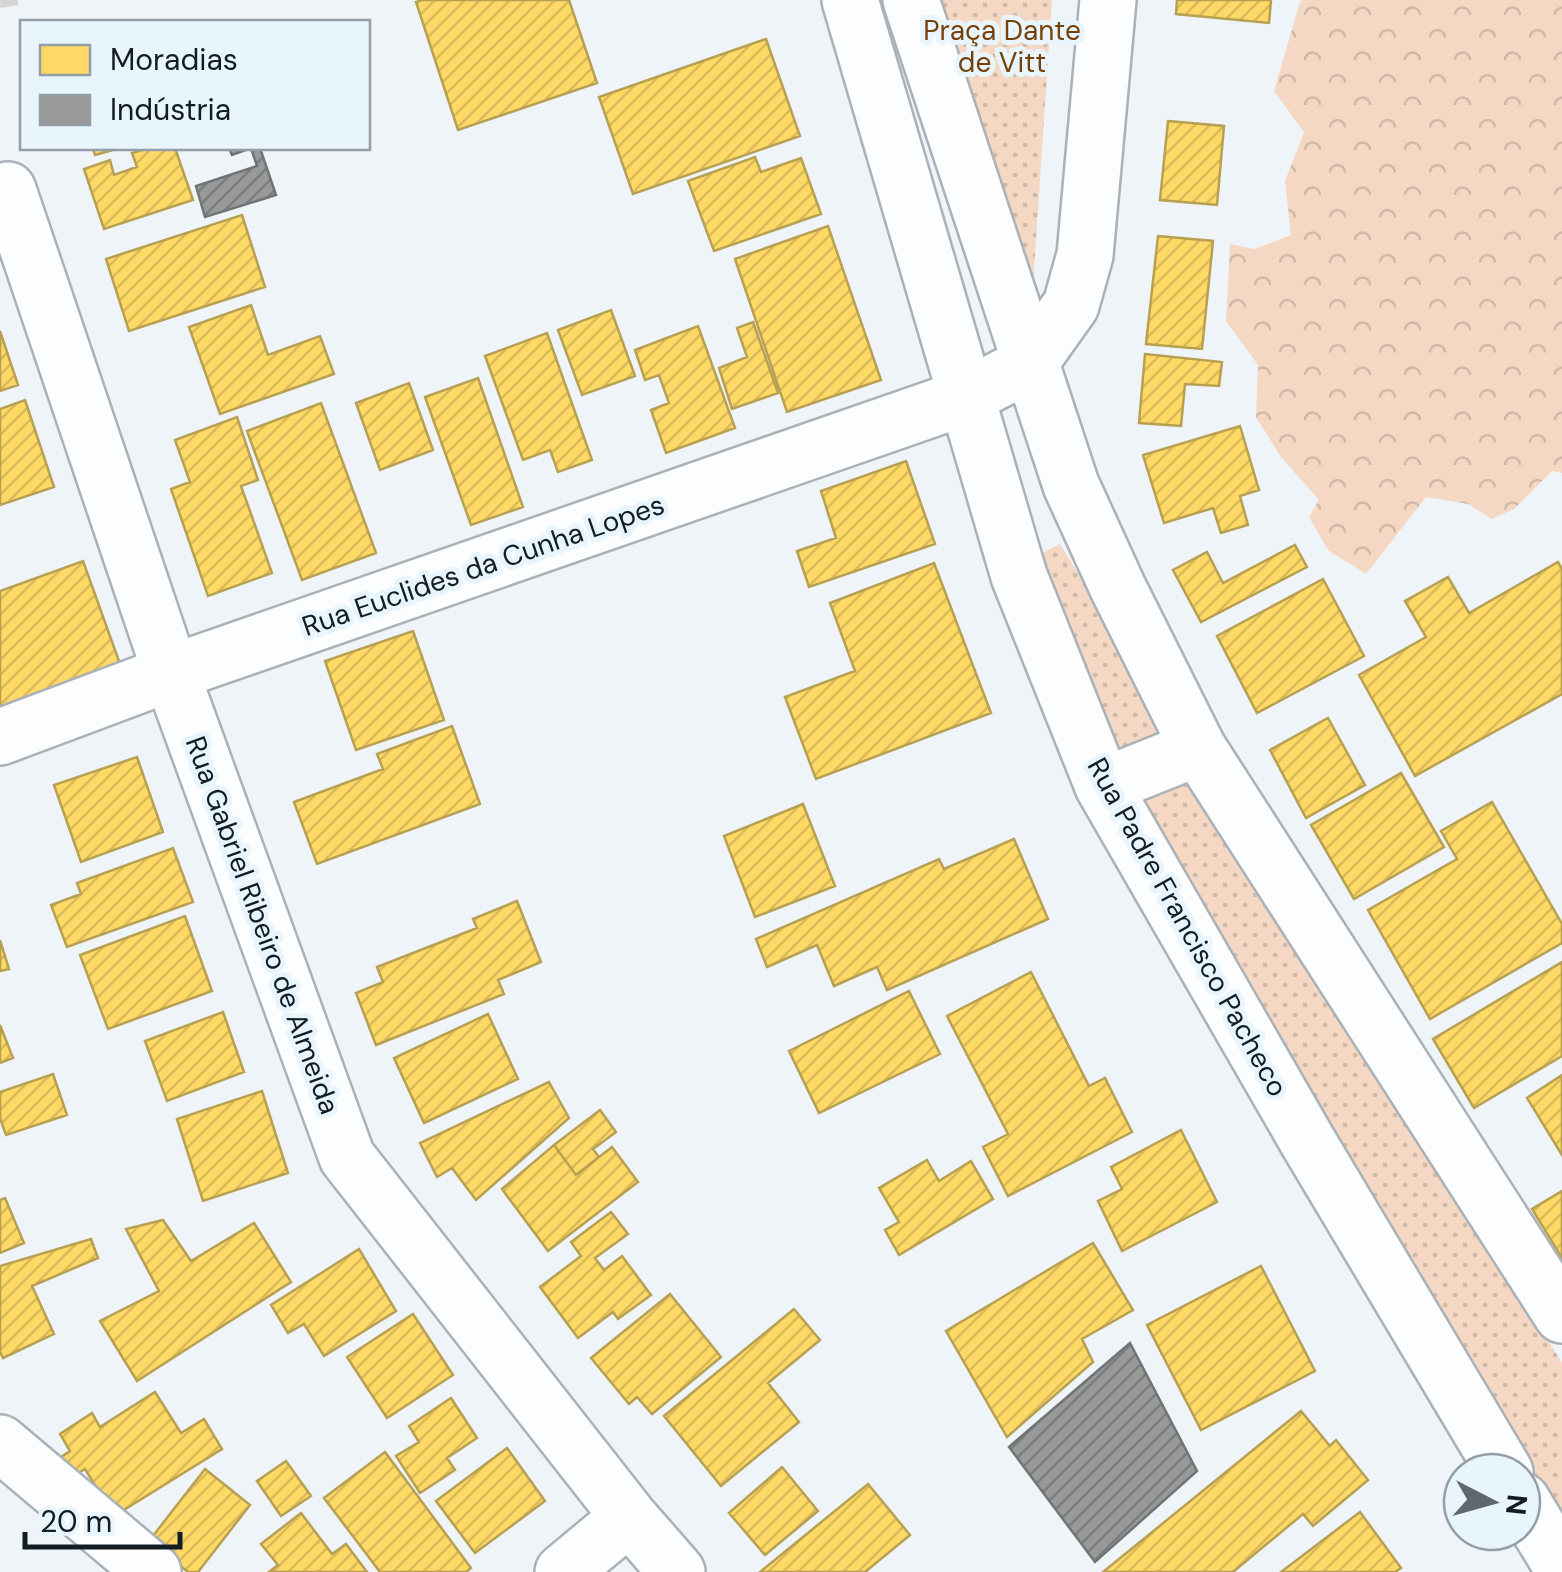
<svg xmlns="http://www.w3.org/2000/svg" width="1562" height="1572" viewBox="0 0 1562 1572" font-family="'DM Sans',sans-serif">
	<defs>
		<pattern id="forest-crowns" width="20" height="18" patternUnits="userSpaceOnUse" patternTransform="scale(2.5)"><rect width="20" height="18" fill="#f4d8c3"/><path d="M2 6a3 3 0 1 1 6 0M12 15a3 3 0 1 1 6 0" fill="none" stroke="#d0b9a7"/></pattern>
		<pattern id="park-dots" width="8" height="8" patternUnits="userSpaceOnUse" patternTransform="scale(2.5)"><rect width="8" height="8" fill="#f4d8c3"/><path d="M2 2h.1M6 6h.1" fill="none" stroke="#d0b9a7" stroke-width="1.8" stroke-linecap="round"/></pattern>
		<pattern id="homes-hatch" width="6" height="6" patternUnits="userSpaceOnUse" patternTransform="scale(2.5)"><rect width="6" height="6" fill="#ffd966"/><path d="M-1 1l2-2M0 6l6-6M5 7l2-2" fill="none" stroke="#daba58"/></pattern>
		<pattern id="industry-hatch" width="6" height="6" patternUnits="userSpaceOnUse" patternTransform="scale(2.5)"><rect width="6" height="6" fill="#999"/><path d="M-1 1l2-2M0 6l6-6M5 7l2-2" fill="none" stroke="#7b7c7c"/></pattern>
	</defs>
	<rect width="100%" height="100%" fill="#eef4f8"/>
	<!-- forest -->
	<path fill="url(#forest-crowns)" d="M1303,0H1562V473L1552,471L1514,509L1492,519L1468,504L1426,497L1366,574L1328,550L1309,517L1319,500L1281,457L1256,417L1258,365L1226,321L1230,244L1254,249L1291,235L1285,181L1304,132L1274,91L1300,2Z"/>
	<!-- park -->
	<path fill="url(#park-dots)" d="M942,0H1052L1032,300Z
		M1060,544L1562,1363V1519L1102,752L1025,561Z"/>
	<!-- homes -->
	<path fill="url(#homes-hatch)" stroke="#b8a052" stroke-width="2.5" d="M422,0H569L597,83L458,130L416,2Z
		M1177,0H1271L1269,23L1176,14Z
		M766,39L800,136L633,194L599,97Z
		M1168,121L1224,126L1217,205L1160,200Z
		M93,148H120L95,155Z
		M149,148H175L193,200L104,229L84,169L110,160L114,175L137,167L132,153Z
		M755,157L761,172L801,158L821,214L714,251L688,181Z
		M242,215L265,287L129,331L106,259Z
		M828,226L881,380L787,412L735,259Z
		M1158,236L1213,241L1202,349L1146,344Z
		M251,305L268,355L320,336L334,374L220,414L189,327Z
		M611,310L635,376L582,395L558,330Z
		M753,322L778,393L732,409L719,368L747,357L737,328Z
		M698,326L735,428L666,453L651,410L669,403L659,375L645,380L635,350Z
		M0,331L18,385L0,391Z
		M547,333L592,460L558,472L550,450L523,460L485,356Z
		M1145,354L1222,362L1219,386L1185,384L1181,426L1139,423Z
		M478,378L523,507L471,525L425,397Z
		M409,383L433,450L380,470L356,403Z
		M25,400L54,487L0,505V409Z
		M321,403L376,553L302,580L247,431Z
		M237,417L258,480L241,486L272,573L208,596L171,489L190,482L175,440Z
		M1240,426L1259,490L1240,496L1248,525L1221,533L1213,508L1164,523L1143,455Z
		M906,461L935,544L809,587L797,551L836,538L821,491Z
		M1295,545L1307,567L1201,622L1173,570L1207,552L1223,583Z
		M83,561L120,664L0,707V591Z
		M1558,562L1562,569V694L1415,776L1359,675L1426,637L1405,601L1448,577L1469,613Z
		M934,563L991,713L816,779L785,697L855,671L830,603Z
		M1323,579L1364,656L1257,713L1217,636Z
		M413,631L444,720L356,750L325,661Z
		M1328,718L1365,785L1306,818L1270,750Z
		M452,726L480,804L317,864L294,802L383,769L377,754Z
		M137,757L163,832L81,862L54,785Z
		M1401,773L1444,847L1354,899L1311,825Z
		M1492,802L1562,924V943L1430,1019L1368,910L1457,859L1441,831Z
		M803,804L835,886L755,917L724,836Z
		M1014,839L1048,919L887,990L877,967L834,986L817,945L767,967L756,939L939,859L944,869Z
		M173,848L193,902L67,947L51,905L81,894L77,883Z
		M517,901L541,962L498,980L504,994L376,1045L356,993L383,982L377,967L477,928L473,919Z
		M185,916L212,991L108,1029L80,955Z
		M0,940L9,969L0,971Z
		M1562,962V1056L1474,1108L1433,1039Z
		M1031,972L1089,1086L1105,1078L1132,1132L1008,1196L983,1147L1008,1134L947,1016Z
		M909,991L940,1054L819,1113L789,1051Z
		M223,1012L244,1072L167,1101L145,1041Z
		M488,1014L518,1079L424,1123L394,1058Z
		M0,1025L13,1058L0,1063Z
		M53,1074L67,1115L6,1135L0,1118V1092Z
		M1562,1075V1155L1527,1098Z
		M549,1082L569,1118L476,1200L452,1168L437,1177L420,1143Z
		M262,1091L288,1173L203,1201L177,1119Z
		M600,1110L616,1132L593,1149L599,1157L576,1175L554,1145Z
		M1181,1130L1217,1202L1122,1251L1098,1201L1122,1189L1111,1167Z
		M554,1145L576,1175L612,1147L638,1182L548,1251L502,1189Z
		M927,1160L939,1181L971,1161L993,1199L899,1255L885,1230L899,1222L879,1188Z
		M1562,1191V1258L1532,1209Z
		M5,1198L24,1243L0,1253V1200Z
		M611,1212L628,1234L595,1258L604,1270L622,1256L651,1295L618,1319L613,1312L578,1338L540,1287L581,1256L571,1242Z
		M163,1220L191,1261L254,1223L291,1282L137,1381L100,1321L159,1291L126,1229Z
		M91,1239L98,1258L32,1286L54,1334L3,1358L0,1352V1266Z
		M1093,1243L1133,1310L1082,1339L1093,1362L1007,1437L946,1331Z
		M359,1249L396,1311L324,1356L304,1324L288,1333L271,1305Z
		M1261,1266L1315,1371L1201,1430L1147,1325Z
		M670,1294L721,1357L652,1414L637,1397L629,1404L591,1358Z
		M794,1309L820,1340L768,1383L799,1422L721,1486L664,1416Z
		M413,1314L453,1375L387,1418L347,1357Z
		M155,1392L181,1433L204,1419L222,1449L106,1521L101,1495L85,1469L70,1478L58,1459L70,1451L60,1434L92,1413L100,1427Z
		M451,1398L477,1438L447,1458L455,1470L420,1493L396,1456L419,1442L409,1426Z
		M1301,1411L1330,1446L1336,1440L1368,1480L1313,1526L1303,1514L1233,1572H1103Z
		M507,1448L545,1501L475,1553L436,1501Z
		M385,1452L471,1568L466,1572H380L324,1498Z
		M286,1461L311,1496L281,1516L257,1481Z
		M782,1467L818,1511L765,1555L729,1513Z
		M205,1469L250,1505L198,1572H188L149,1541Z
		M868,1484L910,1535L865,1572H760Z
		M1360,1512L1401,1568L1395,1572H1281Z
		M301,1513L332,1554L346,1544L367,1572H269L278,1565L261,1544Z"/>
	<!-- industry -->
	<path fill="url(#industry-hatch)" stroke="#707476" stroke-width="2.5" d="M229,148H260L276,195L205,217L196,186L257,166L251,148L232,155Z
		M1130,1343L1197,1471L1095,1562L1009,1447Z"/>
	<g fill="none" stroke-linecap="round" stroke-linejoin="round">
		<!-- minor casing -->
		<g stroke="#aab1b7" stroke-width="60">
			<path id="minor" d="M8,190L171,673L347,1157L629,1517L677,1572
				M0,737L171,673L966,397
				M0,1443L153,1572
				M563,1572L629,1517"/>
		</g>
		<!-- tertiary casing -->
		<g stroke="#aab1b7" stroke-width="60">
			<path id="tertiary" d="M966,397L1029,364L1071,305L1085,255L1108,0"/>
		</g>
		<!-- secondary casing -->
		<g stroke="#aab1b7" stroke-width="60">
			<path id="secondary" d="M850,0L1019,576L1103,786L1308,1142L1505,1472
				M911,0L1071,485L1118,588L1198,748L1562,1315
				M1103,786L1198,748
				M1522,1501L1562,1567"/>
		</g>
		<!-- minor -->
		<use href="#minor" stroke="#fcfdfe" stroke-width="55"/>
		<!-- tertiary -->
		<use href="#tertiary" stroke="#fcfdfe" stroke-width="55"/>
		<!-- secondary -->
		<use href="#secondary" stroke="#fcfdfe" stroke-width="55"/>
		<!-- rail -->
		<path stroke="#d3d5d6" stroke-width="8" stroke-dasharray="18 18" stroke-linecap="butt" d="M0,4L24,0"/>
	</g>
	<g text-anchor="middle" stroke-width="10" stroke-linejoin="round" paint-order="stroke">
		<!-- park labels -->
		<g font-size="28" fill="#754109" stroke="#e9f5fd">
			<text x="1002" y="40">Praça Dante<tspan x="1002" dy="32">de Vitt</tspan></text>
		</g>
		<!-- street labels -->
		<g font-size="28" fill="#111c23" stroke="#e9f5fd">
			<text transform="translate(483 565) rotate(-19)" y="10">Rua Euclides da Cunha Lopes</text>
			<text transform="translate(263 925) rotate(70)" y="10">Rua Gabriel Ribeiro de Almeida</text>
			<text transform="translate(1188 927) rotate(61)" y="10">Rua Padre Francisco Pacheco</text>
		</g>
	</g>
	<!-- legend -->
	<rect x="20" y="20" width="350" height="130" fill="#e9f5fd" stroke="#939ea6" stroke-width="2.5"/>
	<rect x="40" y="45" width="50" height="30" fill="#ffd966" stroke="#939ea6" stroke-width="2.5"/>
	<text x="110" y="70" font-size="30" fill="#111c23">Moradias</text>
	<rect x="40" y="95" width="50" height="30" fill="#999999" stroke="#939ea6" stroke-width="2.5"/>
	<text x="110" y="120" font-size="30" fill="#111c23">Indústria</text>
	<!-- north arrow -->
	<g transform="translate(1492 1502) rotate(96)"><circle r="48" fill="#e9f5fd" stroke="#939ea6" stroke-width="2.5"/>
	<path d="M0-8L18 38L0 25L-18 38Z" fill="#5e686e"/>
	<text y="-15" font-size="28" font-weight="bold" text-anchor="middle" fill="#111c23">N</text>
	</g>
	<!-- scale -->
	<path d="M25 1532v15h155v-15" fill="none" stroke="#111c23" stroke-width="5"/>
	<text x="40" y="1532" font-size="30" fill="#111c23" stroke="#e9f5fd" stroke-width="8" paint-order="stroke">20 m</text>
</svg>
